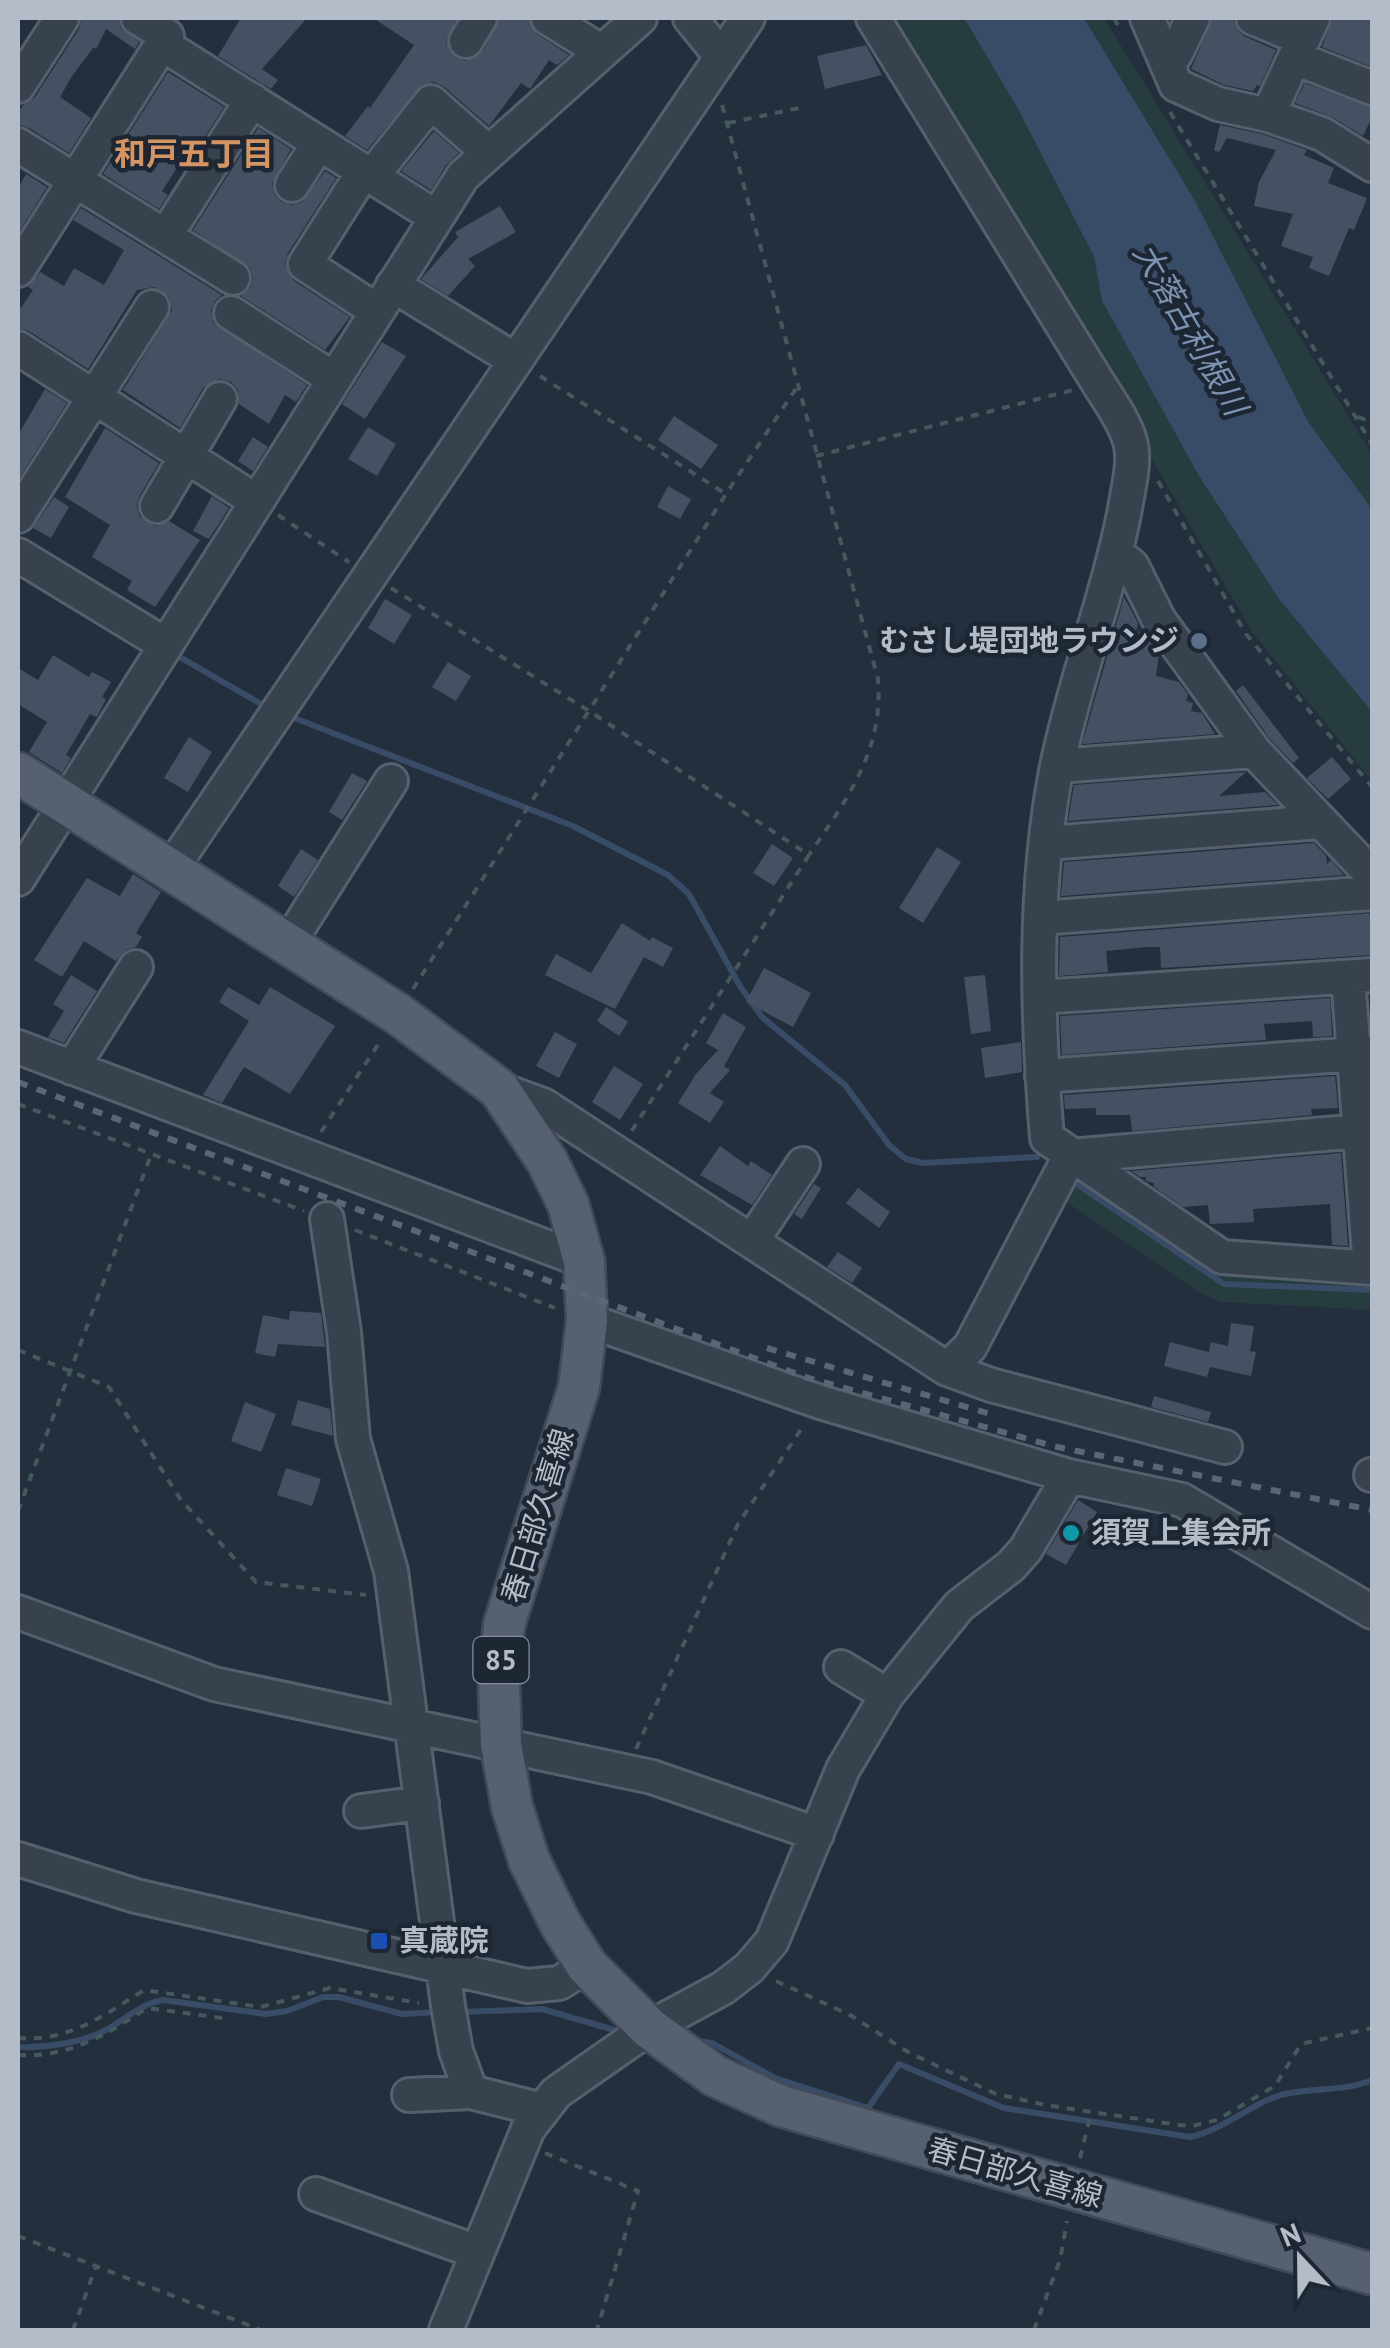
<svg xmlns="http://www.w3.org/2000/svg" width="1390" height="2348" viewBox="0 0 1390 2348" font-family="'PT Sans','Noto Sans JP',sans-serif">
	<rect width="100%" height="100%" fill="#242f3e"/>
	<!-- green -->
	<path fill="#263c3f" d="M882,18H964L1018,109L1094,258L1102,301L1199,476L1279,599L1372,712V781L1253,633L1160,473Z
		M1084,18H1104L1372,455V509L1309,423L1194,199Z
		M1095,1179L1220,1265L1372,1276V1310L1221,1302L1200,1293L1062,1199L1070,1188Z"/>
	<!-- water -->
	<path fill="#394c67" d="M964,18H1084L1194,199L1309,423L1372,509V712L1279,599L1199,476L1102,301L1094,257L1018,109Z"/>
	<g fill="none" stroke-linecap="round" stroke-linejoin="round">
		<!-- stream -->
		<path stroke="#394c67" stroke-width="6" d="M178,656L268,708
			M289,716L573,826L668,875L689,894L740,986L762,1017L845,1085L889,1145L906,1159L923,1163L1037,1157
			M1077,1184L1224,1284L1372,1290
			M461,2012L542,2009L621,2032
			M698,2041L712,2043L775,2078L868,2108L899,2064L1004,2108L1190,2137C1226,2129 1254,2101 1285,2094C1314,2087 1344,2092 1372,2080
			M18,2047C45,2048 81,2043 106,2030C126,2019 140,2004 163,2000L266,2014L287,2011L323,1997H339L402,2014L439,2012"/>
	</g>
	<!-- building -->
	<path fill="#455162" d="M82,18H118L121,28L139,42L135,49L106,29L96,49L94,47L72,76L60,97L91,118L69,153L29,128L18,125V114L23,105L35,97L79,29Z
		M241,18H307L262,69L278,80L271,89L218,56Z
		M373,18H457L446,42L455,57L466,61L483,51L500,18H527L537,34L569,55L557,65L549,60L530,89L521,83L489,126L443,86L434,82L423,84L367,150L345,136L368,106L370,108L414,45Z
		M1213,18L1233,19L1237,29L1244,36L1276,50L1260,86L1257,85L1253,91L1224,85L1191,69Z
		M1333,18H1372V67L1322,47Z
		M866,45L882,75L825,89L817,56Z
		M168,72L224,107L199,146L194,142L162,191L168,195L159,209L103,174Z
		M1305,83L1372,108V117L1363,136L1332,117L1295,103Z
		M1220,125L1262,134L1307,150L1304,155L1334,168L1328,183L1367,198L1354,230L1349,228L1329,276L1309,268L1313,257L1281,246L1293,214L1254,206L1259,182L1276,150L1227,138L1219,152L1214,150Z
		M258,128L291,149L272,183L275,195L282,202L292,205L302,202L325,171L336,178L288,253L285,264L294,281L350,317L325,350L241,296L250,288L253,278L250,268L193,230Z
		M434,131L459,153L446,165L431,190L401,171Z
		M26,174L47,187L18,234V189Z
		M500,206L516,232L468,259L475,266L448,296L421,279L458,237L455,232Z
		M81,208L222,295L215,301L211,311L214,323L307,385L296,402L285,395L269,424L239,404L238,390L231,382L219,379L203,388L180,428L123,390L172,310L169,297L154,287L137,290L88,369L29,331L18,328V312L33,290L28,287L40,272L64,286L74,268L104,285L124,250L73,220Z
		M382,342L406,356L365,419L342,404Z
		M45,389L67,403L18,480V435Z
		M674,416L718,445L701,469L658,440Z
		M368,427L396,444L377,476L348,459Z
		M105,428L159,463L139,497L137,507L140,517L156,526L169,521L200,540L155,607L127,590L132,581L92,557L110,525L65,497Z
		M253,437L268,447L253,471L238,461Z
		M668,486L691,499L680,519L657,507Z
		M212,496L229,508L209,539L193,531Z
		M54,497L69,507L51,538L33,528Z
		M1124,597L1138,623L1136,631L1144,633L1159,654L1156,676L1179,682L1188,694L1186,701L1193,703L1191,711L1202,713L1215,734L1082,744Z
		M385,599L412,615L394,644L368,628Z
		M53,655L89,677L92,672L111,682L102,697L106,699L97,717L90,714L66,755L71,758L62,773L29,752L47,722L18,704V668L38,680Z
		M448,662L471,676L456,701L432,687Z
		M1243,685L1299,758L1293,763L1269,738L1236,691Z
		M189,737L212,752L188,792L164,778Z
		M1332,757L1351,779L1328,799L1307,778Z
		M1246,772L1219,796L1265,792L1278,805L1068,821L1074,785Z
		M352,773L367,781L342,820L329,812Z
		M1314,843L1326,856L1327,864L1331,860L1344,875L1061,896L1064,862Z
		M772,844L793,858L774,886L753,873Z
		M937,847L961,862L923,923L899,908Z
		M301,849L318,860L294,897L278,886Z
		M133,874L161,892L136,933L142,937L136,947L126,950L116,961L84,941L62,977L34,960L87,878L120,896Z
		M1372,913V955L1161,968L1160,947H1147L1106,951L1108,972L1059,976L1060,937Z
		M622,923L650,941L652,937L673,948L663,967L644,957L615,1009L545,975L556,954L591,973Z
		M764,968L811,993L793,1027L746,1002Z
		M71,975L97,991L64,1043L48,1037L64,1011L53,1004Z
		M985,975L991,1031L971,1034L964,977Z
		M228,987L259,1005L270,987L335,1026L290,1094L244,1067L222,1103L203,1095L249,1021L219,1002Z
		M1330,998L1332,1036L1313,1037L1312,1021L1264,1024L1266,1040L1062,1055L1060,1016Z
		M606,1007L628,1022L619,1036L597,1021Z
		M723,1013L746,1027L724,1066L730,1070L710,1093L724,1102L710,1123L678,1103L696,1074L718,1050L706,1043Z
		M555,1032L577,1044L559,1078L536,1066Z
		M1021,1042L1022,1072L985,1078L981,1048Z
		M614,1066L643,1084L620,1120L592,1102Z
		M1335,1076L1338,1108L1311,1109L1312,1115L1132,1131L1130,1115H1096V1108L1065,1109L1064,1095Z
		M720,1146L748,1166L751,1161L772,1175L752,1205L700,1175Z
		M1341,1153L1348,1246L1332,1245L1330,1204L1253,1209L1254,1222L1210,1224L1208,1205L1183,1207L1154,1187V1183L1146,1181V1177H1140L1131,1171Z
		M814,1184L821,1188L802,1219L794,1214Z
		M858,1188L890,1212L879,1228L846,1203Z
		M838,1252L862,1268L852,1283L827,1267Z
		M290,1311L321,1313L325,1347L278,1344L275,1357L255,1353L263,1315L289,1320Z
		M1231,1323L1254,1326L1250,1351L1256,1352L1251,1376L1210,1367L1207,1377L1164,1366L1170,1342L1209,1352L1211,1342L1228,1346Z
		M1154,1396L1211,1412L1208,1422L1151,1407Z
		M298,1400L330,1409L333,1436L291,1425Z
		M245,1402L276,1414L261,1452L231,1441Z
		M286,1468L321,1479L312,1506L277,1495Z
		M1078,1500L1097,1512L1066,1565L1046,1554Z"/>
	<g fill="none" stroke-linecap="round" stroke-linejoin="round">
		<!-- minor casing -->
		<g stroke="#565f6c" stroke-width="38">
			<path id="minor" d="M138,18L167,36L162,44L436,217
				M548,18L602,52
				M690,18L720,55
				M873,18L1097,381C1108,399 1124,420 1130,441C1136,460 1128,489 1125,509C1108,596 1075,679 1057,766C1033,888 1037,1015 1047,1138L1222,1257L1372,1268
				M1147,18L1176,85L1218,104L1268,115L1322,134L1372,165
				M1253,18L1303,39
				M466,41L480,18
				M1295,58L1372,88
				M1167,60L1175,55L1193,18
				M18,86L62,18
				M1268,115L1313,18
				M18,145L233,278
				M364,171L305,264L377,311
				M372,176L431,102L489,153
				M292,185L319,143
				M166,235L252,100
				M18,270L162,44
				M393,285L515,360
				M231,313L334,379
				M18,348L256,501
				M157,506L220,399
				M18,516L152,307
				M1116,553L1132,566L1159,620L1254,751L1372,875
				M18,555L166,645
				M1058,766L1254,751
				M1047,843L1320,822
				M171,869L748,18
				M18,879L463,176L640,18
				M1040,918L1372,893
				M288,944L391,781
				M1348,977L1370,1267
				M1040,997L1372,975
				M18,1047L584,1261
				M72,1068L136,967
				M1042,1076L1372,1053
				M499,1089L543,1105L947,1369L970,1347L1070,1156L1372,1130
				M327,1219L344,1332L353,1439L391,1571L448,2006L456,2051L471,2092L542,2110
				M752,1241L803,1164
				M587,1320L820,1402L1069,1476L1182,1500L1372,1612
				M947,1369L991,1385L1225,1447
				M1371,1475H1372
				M18,1612L214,1684L652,1777L817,1834
				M841,1667L887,1695
				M361,1811L422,1803
				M18,1859L136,1896L527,1986L559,1983L587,1966
				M409,2095L471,2092
				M316,2194L477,2252
				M446,2330L528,2129L556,2093L649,2028L723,1988L749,1968L772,1941L843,1769L887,1695L959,1606L1011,1566L1026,1549L1069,1476"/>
		</g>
		<!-- major casing -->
		<g stroke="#414a57" stroke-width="45">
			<path id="major" d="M18,773L398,1014L499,1089L547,1161L568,1204L584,1261L587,1320L579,1387L504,1625L499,1682L501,1744L512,1807L529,1860L560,1923L587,1966L649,2028L715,2076L781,2106L1372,2274"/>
		</g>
		<!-- path -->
		<path stroke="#44595c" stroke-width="4" stroke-dasharray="8 8" stroke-linecap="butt" d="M1114,18L1121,31
			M722,105L878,679C884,750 847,799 809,855
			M1170,112L1372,444
			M728,123L804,107
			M540,376L726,494
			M1358,417L1372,422
			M816,456L1073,390
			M1158,481L1246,634L1372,787
			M278,515L349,562
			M391,588L589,711L809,855L631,1132
			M413,989L726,494L797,387
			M18,1104L304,1211
			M321,1132L381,1040
			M355,1230L555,1308
			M18,1350L109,1387L181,1500L256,1582L366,1595
			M18,1511L151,1155
			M636,1749L738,1524L804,1425
			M776,1981L850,2015L908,2052L996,2094L1045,2105L1179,2125L1192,2126L1217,2120L1275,2086L1301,2044L1372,2028
			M18,2038C68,2042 103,2016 144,1990L261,2007L330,1988L419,2003
			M18,2055C68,2058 106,2035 147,2008L230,2019
			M545,2153L638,2191L597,2330
			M1080,2158L1091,2113
			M18,2236L261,2330
			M73,2330L96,2266
			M1034,2330L1060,2260L1067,2221"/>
		<!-- minor -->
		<use href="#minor" stroke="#38414e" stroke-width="32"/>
		<!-- major -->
		<use href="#major" stroke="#56606e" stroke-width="40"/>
		<!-- rail -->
		<path stroke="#5a6575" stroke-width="6" stroke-dasharray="10 10" stroke-linecap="butt" d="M18,1082L805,1377L1057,1447L1372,1510
			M767,1348L997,1416"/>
	</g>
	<!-- markers -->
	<circle fill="#5c6f8a" stroke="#1d2633" stroke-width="4" cx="1199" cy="641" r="10"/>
	<circle fill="#0f9aa8" stroke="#1d2633" stroke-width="4" cx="1071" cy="1533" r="10"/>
	<rect fill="#1a4fb4" stroke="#1d2633" stroke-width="4" x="369" y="1931" width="20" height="20" rx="5"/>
	<g text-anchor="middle" stroke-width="9" stroke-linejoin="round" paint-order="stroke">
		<!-- shield labels -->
		<rect fill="#1d2633" stroke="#878f9c" stroke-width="2.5" x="473.5" y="1637" width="55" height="46" rx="8"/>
		<g font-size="28" font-weight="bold" fill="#b4bcc9">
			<text x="501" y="1670">85</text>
		</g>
		<!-- poi labels -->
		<g font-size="30" font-weight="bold" fill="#b4bcc9" stroke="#1d2633" text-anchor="start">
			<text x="1179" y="651" text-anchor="end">むさし堤団地ラウンジ</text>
			<text x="1091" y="1543">須賀上集会所</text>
			<text x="399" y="1951">真蔵院</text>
		</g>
		<!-- street labels -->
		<g font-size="30" fill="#b4bcc9" stroke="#1d2633">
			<text transform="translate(538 1516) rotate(-73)" y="10">春日部久喜線</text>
			<text transform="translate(1015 2173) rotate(16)" y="10">春日部久喜線</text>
		</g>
		<!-- neighbourhood labels -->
		<g font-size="32" font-weight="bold" fill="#d59563" stroke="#1d2633">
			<text x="194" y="165">和戸五丁目</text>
		</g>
		<!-- water labels -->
		<g font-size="32" font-style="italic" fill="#7c92b1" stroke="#1d2633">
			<text transform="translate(1190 329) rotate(60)" y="11">大落古利根川</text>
		</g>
	</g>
	<!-- border -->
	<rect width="1390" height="2348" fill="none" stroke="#b4bcc9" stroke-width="40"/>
	<!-- north arrow -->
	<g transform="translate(1300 2258) rotate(338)" stroke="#1d2633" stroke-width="8" paint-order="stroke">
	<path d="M0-8L18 38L0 25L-18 38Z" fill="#b4bcc9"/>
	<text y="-15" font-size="28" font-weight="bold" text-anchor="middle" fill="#b4bcc9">N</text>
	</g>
</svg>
